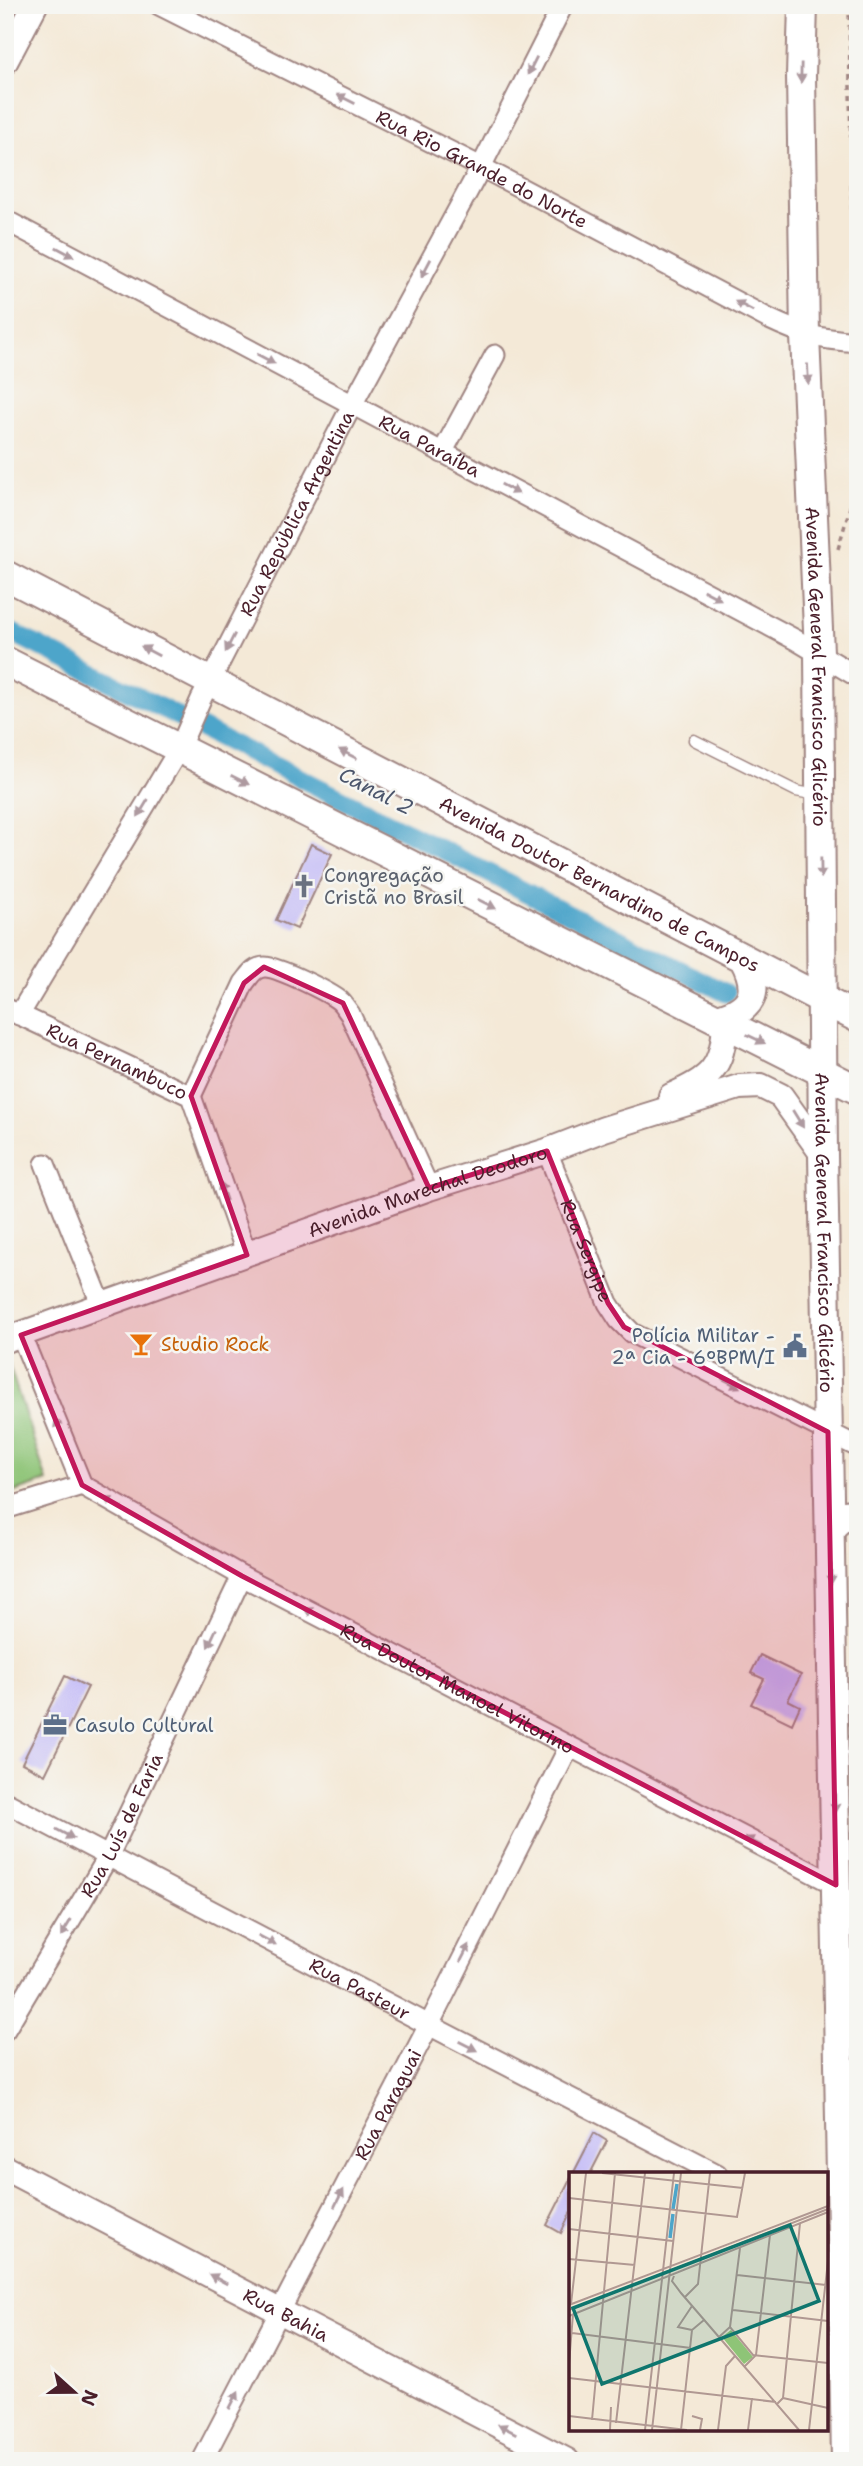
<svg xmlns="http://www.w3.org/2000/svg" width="863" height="2466" viewBox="0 0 863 2466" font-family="'Shantell Sans',sans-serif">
	<rect width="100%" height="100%" fill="#f6f6f2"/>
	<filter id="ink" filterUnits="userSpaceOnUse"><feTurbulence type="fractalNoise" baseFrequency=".0143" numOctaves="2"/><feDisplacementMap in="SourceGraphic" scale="14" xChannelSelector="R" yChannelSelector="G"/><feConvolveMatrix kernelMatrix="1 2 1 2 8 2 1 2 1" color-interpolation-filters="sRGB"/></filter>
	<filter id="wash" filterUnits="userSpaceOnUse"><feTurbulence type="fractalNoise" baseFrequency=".00686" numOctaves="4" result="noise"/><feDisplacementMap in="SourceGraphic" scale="28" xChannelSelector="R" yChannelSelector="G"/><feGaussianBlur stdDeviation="1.57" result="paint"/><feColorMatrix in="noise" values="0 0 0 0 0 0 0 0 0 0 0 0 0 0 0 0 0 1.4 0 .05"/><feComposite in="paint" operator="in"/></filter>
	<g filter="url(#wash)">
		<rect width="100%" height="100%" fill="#f4e9d7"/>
		<!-- green -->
		<path fill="#8ec477" stroke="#6c7251" stroke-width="2" d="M9,1365L47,1481L5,1495V1366Z"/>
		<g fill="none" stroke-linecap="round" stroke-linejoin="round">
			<!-- canal -->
			<path stroke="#4da5ca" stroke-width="19" d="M5,629L726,993"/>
		</g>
		<g id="blocks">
			<!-- building -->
			<path fill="#bfb6f7" d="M311,844L332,854L297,929L276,920Z
				M760,1655L801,1675L788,1700L800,1706L792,1724L751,1704L764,1679L751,1673Z
				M65,1676L88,1687L45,1775L22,1763Z
				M594,2133L607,2141L590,2174H573Z
				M571,2178V2212L561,2233L547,2225Z"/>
		</g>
	</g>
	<g filter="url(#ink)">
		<use href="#blocks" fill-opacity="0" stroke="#9f8481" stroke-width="2"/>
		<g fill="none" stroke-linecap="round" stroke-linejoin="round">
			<!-- service casing -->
			<g stroke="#9f8481" stroke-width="13">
				<path id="service" d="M694,740L796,791L816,795"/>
			</g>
			<!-- minor casing -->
			<g stroke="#9f8481" stroke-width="23">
				<g id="minor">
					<path id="s1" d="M159,5L481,167L769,319C805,336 819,339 858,342"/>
					<path id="s2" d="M5,220L796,640L858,677"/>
					<path d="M442,453L495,355"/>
					<path id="s3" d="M5,1008L191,1096L247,1255"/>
					<path id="s4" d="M19,1015L179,749L201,699L352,405L481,167L563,5"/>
					<path d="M191,1096L244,983C250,976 254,967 265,967C278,967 329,992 340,1001C344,1005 347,1010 350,1014L429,1188"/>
					<path id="s5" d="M547,1151L608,1303L619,1320L632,1333L858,1447"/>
					<path d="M45,1164L102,1306"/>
					<path id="s6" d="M82,1485L242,1576L836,1885"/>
					<path d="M5,1509L82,1485L21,1335"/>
					<path id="s7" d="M5,1802L429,2025L717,2174"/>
					<path id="s8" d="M5,2030L108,1857L242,1576"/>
					<path id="s9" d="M202,2461L429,2025L569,1747"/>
				</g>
			</g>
			<!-- tertiary casing -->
			<g stroke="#9f8481" stroke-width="28">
				<g id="tertiary">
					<path d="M5,62L35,5"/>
					<path d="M671,1096C710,1078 723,1069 725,1023"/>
					<path id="s10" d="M5,1340L429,1188L547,1151L604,1129L739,1087L761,1086L781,1096L823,1155"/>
					<path id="s11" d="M5,2168L567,2461"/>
				</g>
			</g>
			<!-- secondary casing -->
			<g stroke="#9f8481" stroke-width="32">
				<g id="secondary">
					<path id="s12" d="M803,5L801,76L805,336L819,652L823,1155L846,2461"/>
					<path id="s13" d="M5,575L858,1018"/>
					<path d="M5,661L858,1090"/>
					<path d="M718,1019C753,1009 761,992 744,959"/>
					<path d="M830,1528L844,1515L858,1513"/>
				</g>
			</g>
			<!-- path -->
			<path stroke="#9f8481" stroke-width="3.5" stroke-dasharray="5 5" stroke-linecap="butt" d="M849,5L853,324
				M838,549L855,490L856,478L855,360"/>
			<!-- service -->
			<use href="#service" stroke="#fff" stroke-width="10"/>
			<!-- minor -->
			<use href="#minor" stroke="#fff" stroke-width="19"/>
			<!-- tertiary -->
			<use href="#tertiary" stroke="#fff" stroke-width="24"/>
			<!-- secondary -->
			<use href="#secondary" stroke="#fff" stroke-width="28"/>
			<!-- tram -->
			<path stroke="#4a1f2b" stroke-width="2" d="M858,595L855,676L858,894"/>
		</g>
		<!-- one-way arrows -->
		<defs><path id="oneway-solid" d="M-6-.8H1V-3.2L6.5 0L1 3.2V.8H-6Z" transform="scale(1.75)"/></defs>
		<g fill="#ae9aa0">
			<use href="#oneway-solid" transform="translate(532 66) rotate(117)"/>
			<use href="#oneway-solid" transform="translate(801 73) rotate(91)"/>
			<use href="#oneway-solid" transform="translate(346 99) rotate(-153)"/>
			<use href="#oneway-solid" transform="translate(65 252) rotate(28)"/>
			<use href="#oneway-solid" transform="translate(426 268) rotate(118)"/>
			<use href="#oneway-solid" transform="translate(744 306) rotate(-152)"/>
			<use href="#oneway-solid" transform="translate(266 359) rotate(28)"/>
			<use href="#oneway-solid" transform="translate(808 374) rotate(87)"/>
			<use href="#oneway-solid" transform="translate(510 489) rotate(28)"/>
			<use href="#oneway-solid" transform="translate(712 595) rotate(28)"/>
			<use href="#oneway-solid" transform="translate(230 643) rotate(117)"/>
			<use href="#oneway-solid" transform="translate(150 651) rotate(-152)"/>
			<use href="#oneway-solid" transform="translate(348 754) rotate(-153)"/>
			<use href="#oneway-solid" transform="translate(240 780) rotate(27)"/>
			<use href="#oneway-solid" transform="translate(143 808) rotate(121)"/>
			<use href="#oneway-solid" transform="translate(821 868) rotate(89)"/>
			<use href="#oneway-solid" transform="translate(487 904) rotate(27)"/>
			<use href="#oneway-solid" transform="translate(756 1039) rotate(26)"/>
			<use href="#oneway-solid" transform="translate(798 1119) rotate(58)"/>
			<use href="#oneway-solid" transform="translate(223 1191) rotate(-109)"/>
			<use href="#oneway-solid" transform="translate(731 1383) rotate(27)"/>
			<use href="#oneway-solid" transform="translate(59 1428) rotate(-112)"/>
			<use href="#oneway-solid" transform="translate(113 1503) rotate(-151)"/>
			<use href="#oneway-solid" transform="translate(831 1574) rotate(89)"/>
			<use href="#oneway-solid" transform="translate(313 1613) rotate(-152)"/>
			<use href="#oneway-solid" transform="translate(212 1638) rotate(115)"/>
			<use href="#oneway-solid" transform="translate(835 1802) rotate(89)"/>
			<use href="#oneway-solid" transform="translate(65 1834) rotate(28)"/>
			<use href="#oneway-solid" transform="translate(754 1842) rotate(-153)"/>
			<use href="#oneway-solid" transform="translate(66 1928) rotate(121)"/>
			<use href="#oneway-solid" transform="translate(267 1940) rotate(28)"/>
			<use href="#oneway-solid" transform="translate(465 1953) rotate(-63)"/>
			<use href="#oneway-solid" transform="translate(468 2046) rotate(27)"/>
			<use href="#oneway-solid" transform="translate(339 2198) rotate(-63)"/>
			<use href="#oneway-solid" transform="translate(218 2279) rotate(-152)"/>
			<use href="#oneway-solid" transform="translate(234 2400) rotate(-63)"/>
			<use href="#oneway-solid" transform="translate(507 2429) rotate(-153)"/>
		</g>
	</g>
	<!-- marked area -->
	<path fill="#c2185b" fill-opacity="0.2" stroke="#c2185b" stroke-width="5" stroke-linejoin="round" d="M264,967L343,1003L429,1188L547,1151L608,1303L624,1327L828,1432L836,1885L242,1576L82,1485L21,1335L247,1255L191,1096L244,983Z"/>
	<!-- icons -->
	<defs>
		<g id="church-bare" transform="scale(1.89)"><path d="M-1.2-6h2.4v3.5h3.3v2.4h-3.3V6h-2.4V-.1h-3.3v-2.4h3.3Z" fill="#6b7280" stroke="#f6f6f2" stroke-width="2.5" paint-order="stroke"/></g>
		<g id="bar-bare" transform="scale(1.89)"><path d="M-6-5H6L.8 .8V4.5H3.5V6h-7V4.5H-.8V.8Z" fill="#e8710a" stroke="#f6f6f2" stroke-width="2.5" paint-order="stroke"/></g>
		<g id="civic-bare" transform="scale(1.89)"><path d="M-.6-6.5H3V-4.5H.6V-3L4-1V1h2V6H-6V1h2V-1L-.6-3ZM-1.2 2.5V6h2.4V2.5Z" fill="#5c6f8a" stroke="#f6f6f2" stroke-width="2.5" paint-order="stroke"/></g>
		<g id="office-bare" transform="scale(1.89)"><path d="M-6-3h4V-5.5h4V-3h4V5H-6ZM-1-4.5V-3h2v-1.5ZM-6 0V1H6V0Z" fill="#5c6f8a" stroke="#f6f6f2" stroke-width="2.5" paint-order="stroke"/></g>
	</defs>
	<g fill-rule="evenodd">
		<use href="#church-bare" x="304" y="886"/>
		<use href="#bar-bare" x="141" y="1344"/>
		<use href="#civic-bare" x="795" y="1346"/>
		<use href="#office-bare" x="55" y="1725"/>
	</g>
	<g text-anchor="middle" stroke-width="5" stroke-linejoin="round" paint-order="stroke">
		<!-- street labels -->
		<g font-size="19" fill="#4a1f2b" stroke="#f6f6f2">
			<text dy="7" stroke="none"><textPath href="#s1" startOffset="362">Rua Rio Grande do Norte</textPath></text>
			<text dy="7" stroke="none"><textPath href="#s2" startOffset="481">Rua Paraíba</textPath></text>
			<text dy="7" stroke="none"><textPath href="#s4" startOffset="574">Rua República Argentina</textPath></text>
			<text dy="7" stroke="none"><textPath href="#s12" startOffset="662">Avenida General Francisco Glicério</textPath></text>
			<text dy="7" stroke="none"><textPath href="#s13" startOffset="670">Avenida Doutor Bernardino de Campos</textPath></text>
			<text dy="7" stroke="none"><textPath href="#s3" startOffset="124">Rua Pernambuco</textPath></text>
			<text dy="7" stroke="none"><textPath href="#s10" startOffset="448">Avenida Marechal Deodoro</textPath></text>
			<text dy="7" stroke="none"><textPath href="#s12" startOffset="1228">Avenida General Francisco Glicério</textPath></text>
			<text dy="7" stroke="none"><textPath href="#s5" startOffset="107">Rua Sergipe</textPath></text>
			<text dy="7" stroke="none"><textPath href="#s6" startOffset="427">Rua Doutor Manoel Vitorino</textPath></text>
			<text dy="7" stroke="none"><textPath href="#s8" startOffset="236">Rua Luís de Faria</textPath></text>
			<text dy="7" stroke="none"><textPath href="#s7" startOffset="401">Rua Pasteur</textPath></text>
			<text dy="7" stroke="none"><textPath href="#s9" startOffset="402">Rua Paraguai</textPath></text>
			<text dy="7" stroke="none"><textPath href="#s11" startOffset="317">Rua Bahia</textPath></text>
		</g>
		<!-- worship labels -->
		<g font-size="19" fill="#5b616d" stroke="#f6f6f2" text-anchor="start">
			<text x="324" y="882">Congregação<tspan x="324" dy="22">Cristã no Brasil</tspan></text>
		</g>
		<!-- service labels -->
		<g font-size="19" fill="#4e5e75" stroke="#f6f6f2" text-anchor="end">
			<text x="775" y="1342">Polícia Militar -<tspan x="775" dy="22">2ª Cia - 6ºBPM/I</tspan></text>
			<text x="75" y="1732" text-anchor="start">Casulo Cultural</text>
		</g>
		<!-- food labels -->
		<g font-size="19" fill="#c56008" stroke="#f6f6f2" text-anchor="start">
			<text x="161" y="1351">Studio Rock</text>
		</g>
		<!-- water labels -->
		<g font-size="21" font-style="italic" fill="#4b556b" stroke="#f6f6f2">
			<text transform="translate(376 791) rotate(27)" y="7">Canal 2</text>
		</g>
	</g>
	<!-- overview -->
	<g transform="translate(569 2172)">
		<rect width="259" height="259" fill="#f4e9d7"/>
		<path d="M162,158L184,185L175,192L153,165Z" fill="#8ec477"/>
		<path fill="none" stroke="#4da5ca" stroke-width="3.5" d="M104,37L108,12M101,66L104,42"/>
		<path fill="none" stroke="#b09892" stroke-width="2" d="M33,1L174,16M0,26L168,45L176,1M0,57L104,69M0,87L66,93M168,103L257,113M105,104L103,109L112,121L230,258M116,125L129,112L141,1M2,132L17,1M0,133L259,34M0,138L259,37M164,138L259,149M0,144L259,40M161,155L171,76M123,158L109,155L123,134M3,161L122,176M150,165L161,155L184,183L259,191M0,192L4,142M175,195L187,183L201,63M0,206L207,230M214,226L259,236M208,232L214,226L231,51M0,244L118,258M123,244L133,247L131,258M23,248L46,1M47,251L76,1M41,258L42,235M76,258L105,1M83,258L112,1M112,258L123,158L135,148M149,258L157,194L166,184M179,258L183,226M240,258L259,89"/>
		<path fill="#0f766e" fill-opacity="0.15" stroke="#0f766e" stroke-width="3.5" d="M221,53L250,129L33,212L4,136Z"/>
		<rect width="259" height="259" fill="none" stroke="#4a1f2b" stroke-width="3.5"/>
	</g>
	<!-- margin -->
	<rect width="863" height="2466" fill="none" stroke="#f6f6f2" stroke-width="28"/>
	<!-- north arrow -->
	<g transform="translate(74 2392) rotate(111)" stroke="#f6f6f2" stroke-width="5" paint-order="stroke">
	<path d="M0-5L12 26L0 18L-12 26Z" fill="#4a1f2b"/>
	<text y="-10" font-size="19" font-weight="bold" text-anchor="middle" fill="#4a1f2b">N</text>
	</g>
</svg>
